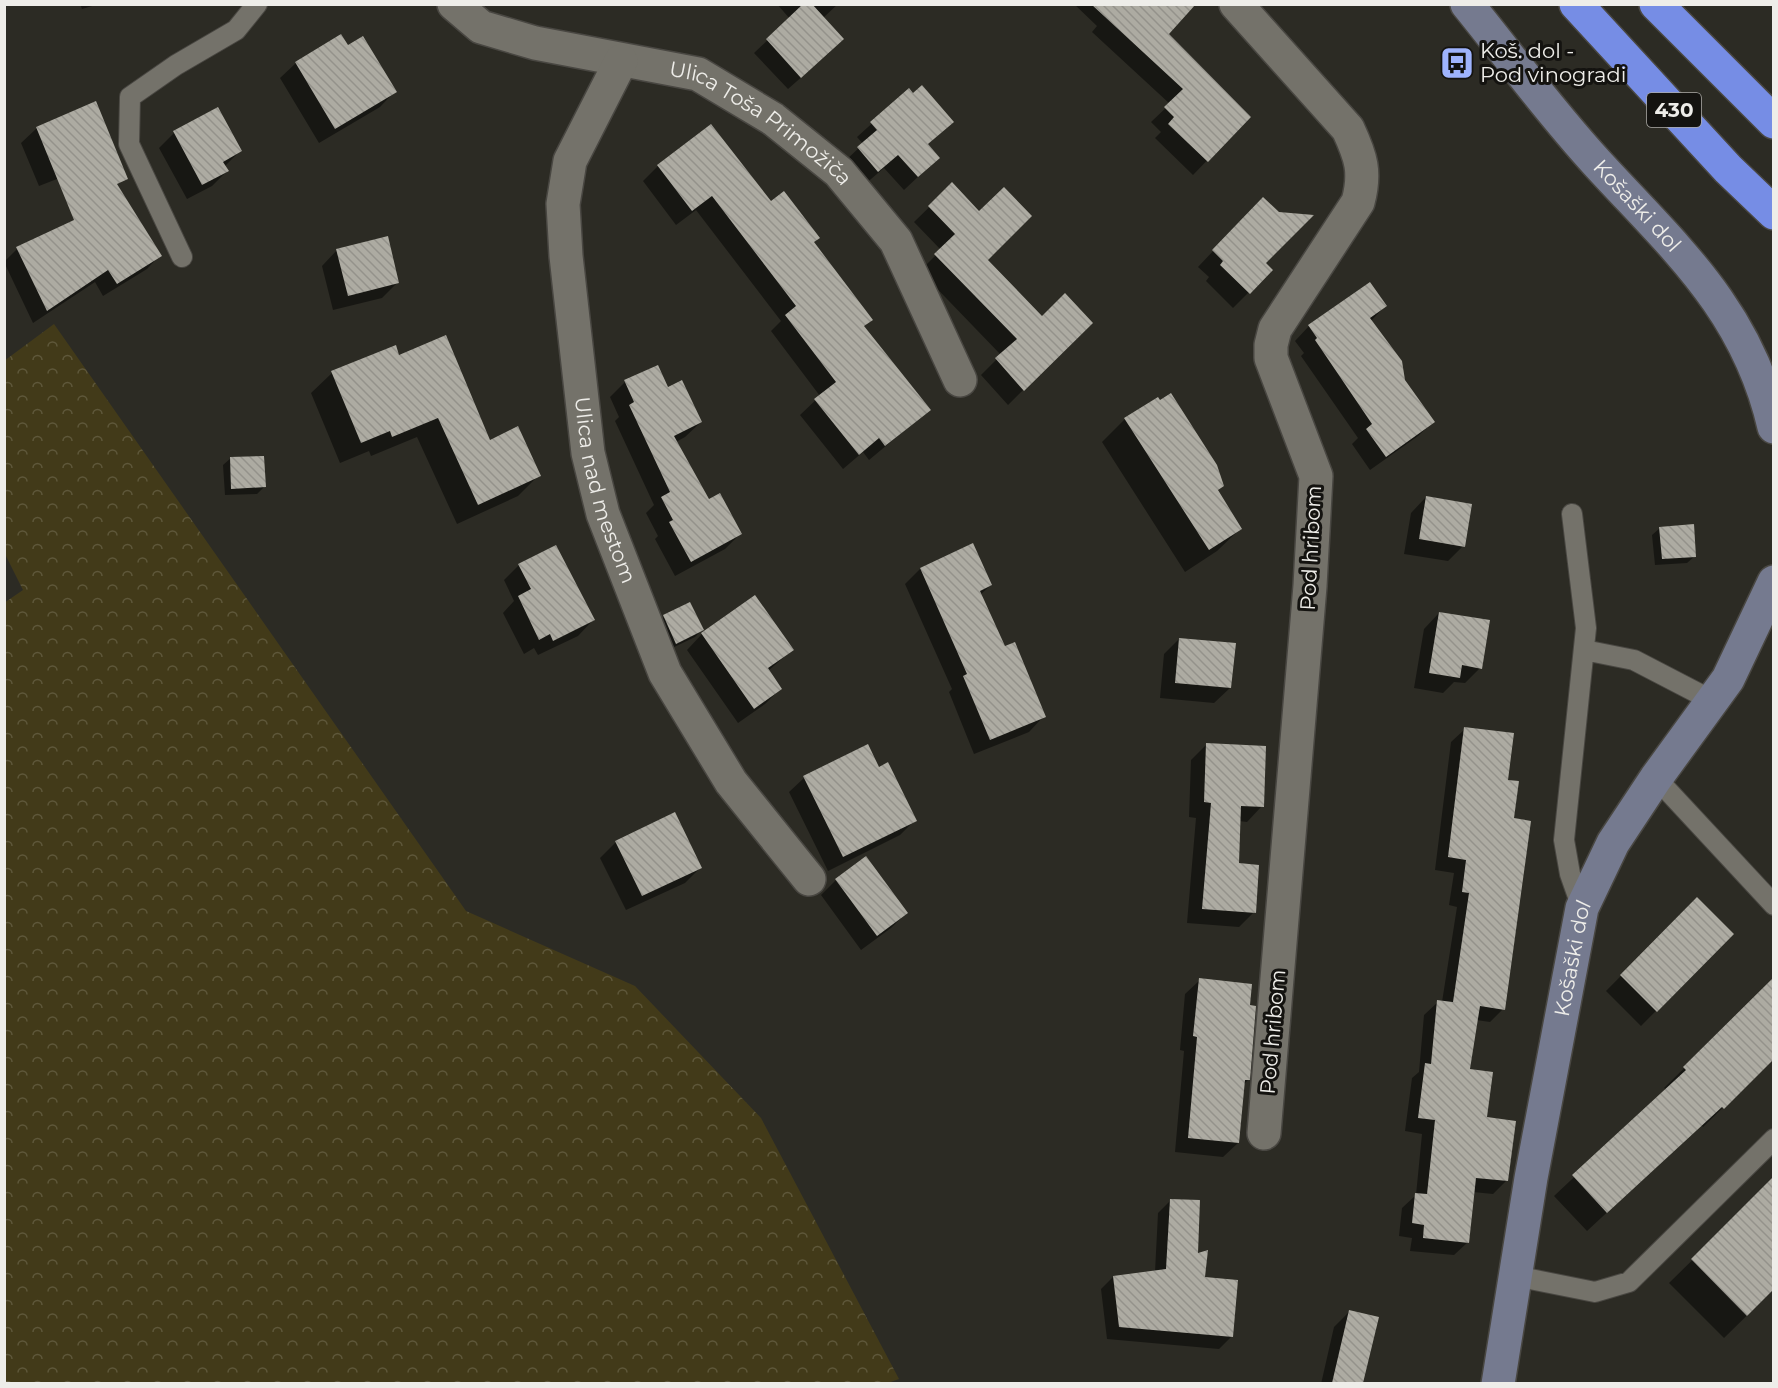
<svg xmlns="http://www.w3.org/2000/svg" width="1778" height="1388" viewBox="0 0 1778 1388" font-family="Montserrat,sans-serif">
	<defs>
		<pattern id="forest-crowns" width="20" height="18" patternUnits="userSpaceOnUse" patternTransform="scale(1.5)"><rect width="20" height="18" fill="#423a19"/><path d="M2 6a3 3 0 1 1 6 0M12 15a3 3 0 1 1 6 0" fill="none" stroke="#5e573a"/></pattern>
		<pattern id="building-back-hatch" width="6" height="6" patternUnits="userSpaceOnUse" patternTransform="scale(1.5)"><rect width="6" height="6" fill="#adaba2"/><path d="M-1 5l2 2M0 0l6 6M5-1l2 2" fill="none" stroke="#94928b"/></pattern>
	</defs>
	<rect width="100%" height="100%" fill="#2c2b24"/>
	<!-- forest -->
	<path fill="url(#forest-crowns)" d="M54,324L466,911L635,986L761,1118L899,1379L885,1384L5,1383L4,603L23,590L5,554L4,361Z"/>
	<!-- shadow -->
	<path fill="#0007" d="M80,4H99L82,9Z
		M777,4H838L823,18L830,52L788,89L754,53L790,19Z
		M1074,4H1187L1167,34L1249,117L1193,175L1155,138L1161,132L1151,122L1170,104L1092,32L1097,26Z
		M341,36L347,47L395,91L380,107L319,143L280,78L296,63Z
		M909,90L952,122L927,145L938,158L904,190L884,168L864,185L844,162L863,144L857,137Z
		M217,109L240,151L224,167L227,171L212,186L187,199L159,148L174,133Z
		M711,126L771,203L812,243L871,320L863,327L929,410L869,460L863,452L843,469L800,415L820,396L771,331L781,321L696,210L676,225L643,181L658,166Z
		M37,128L98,163L39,186L21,143Z
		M952,185L986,260L1042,318L1091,323L1008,405L981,375L1001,355L920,271L941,250L914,222Z
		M1248,214L1264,263L1271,270L1233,308L1206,281L1209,277L1198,267Z
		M17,249L160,255L147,269L103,296L95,282L33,323L4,262Z
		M337,250L398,282L382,298L333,310L322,266Z
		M1385,306L1371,321L1403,381L1433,422L1418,436L1370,470L1352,444L1358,438L1301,356L1304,353L1295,341L1309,326Z
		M398,357L489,442L539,475L518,496L457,524L417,437L371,456L369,451L340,463L311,393L332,373Z
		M625,382L667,389L701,422L685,437L676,442L708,501L740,534L725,549L675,576L655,539L658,536L646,513L654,505L615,421L619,417L610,397Z
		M1125,419L1216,491L1240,529L1217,551L1185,572L1102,442Z
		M231,458L264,487L257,494L225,495L223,465Z
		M1426,497L1463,546L1448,561L1404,554L1411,513Z
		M1660,528L1695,556L1687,563L1655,565L1652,535Z
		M519,565L593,620L578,636L538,655L534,648L524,654L503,613L514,601L504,580Z
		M920,569L991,585L980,595L1005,648L1044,716L1029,732L974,754L949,692L952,689L905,584Z
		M689,604L703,629L695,637L668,650L656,624L664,617Z
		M1439,613L1480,668L1465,683L1454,682L1443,693L1414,688L1424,629Z
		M702,634L792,650L768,671L780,689L765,704L738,723L687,650Z
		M1179,639L1230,688L1214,703L1160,698L1164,654Z
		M1465,729L1507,782L1513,819L1503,1009L1490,1022L1476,1020L1468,1070L1506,1181L1493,1194L1473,1192L1468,1242L1454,1255L1410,1251L1412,1238L1399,1236L1402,1208L1416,1195L1422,1134L1405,1131L1412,1078L1419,1072L1424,1015L1438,1002H1442L1457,907L1449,905L1454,873L1435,870L1451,742Z
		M1206,745L1262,806L1247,822L1239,821L1237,865L1254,912L1239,927L1187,923L1196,818L1189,817L1191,760Z
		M867,746L879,769L915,820L900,835L828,871L789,792L804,778Z
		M675,814L701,867L685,883L626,910L600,858L615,843Z
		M836,880L906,913L891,928L861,950L821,895Z
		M1697,899L1732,934L1641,1026L1606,991Z
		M1200,980L1248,1006V1080L1243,1085L1238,1143L1223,1157L1175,1152L1184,1051L1180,1050L1185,994Z
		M1774,980V1058L1703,1127L1701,1125L1587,1231L1554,1196L1667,1090L1664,1088Z
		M1774,1180V1289L1724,1338L1669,1283Z
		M1170,1201L1196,1256L1203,1279L1232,1336L1219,1349L1107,1339L1101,1289L1113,1277L1155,1272L1158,1213Z
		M1350,1311L1377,1318L1361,1384H1321L1334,1327Z"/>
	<!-- building -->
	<path fill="url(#building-back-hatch)" d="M803,4H812L844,39L801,78L766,39Z
		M1091,4H1196L1169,34L1251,117L1208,162L1168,124L1174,117L1164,107L1183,89Z
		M341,34L348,45L363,36L397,92L335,129L295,62Z
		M922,85L954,122L928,144L940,158L918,177L898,155L878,172L857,147L877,130L870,122L909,88L913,93Z
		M96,101L128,179L117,184L162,256L117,284L108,270L47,311L16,247L74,220L36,127Z
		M218,107L242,151L223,162L229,171L202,185L173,131Z
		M711,124L771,201L784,191L820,238L814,242L873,320L864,326L931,410L885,446L879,438L859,455L814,399L836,382L785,315L796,306L712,196L692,211L657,165Z
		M952,182L979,211L1004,187L1032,216L988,260L1042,316L1065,293L1093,323L1024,391L995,358L1017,339L934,254L955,234L928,206Z
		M1263,197L1279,212L1314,215L1266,263L1273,270L1250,294L1220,265L1223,261L1212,250Z
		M388,236L399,283L348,296L336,249Z
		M1370,282L1387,306L1370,318L1402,361L1405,380L1435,422L1386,457L1366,429L1372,424L1315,340L1317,338L1308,325Z
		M446,335L490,440L518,426L541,476L478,505L438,418L392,437L390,431L361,443L331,371L396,345L399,355Z
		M658,365L668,387L682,380L702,422L674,436L709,499L720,493L742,534L691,562L669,522L673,520L661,497L670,492L629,405L634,402L624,380Z
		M1171,393L1217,465L1224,486L1218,490L1242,529L1209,550L1124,418L1158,397L1160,400Z
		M264,456L266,487L231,489L230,457Z
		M1426,496L1472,504L1465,547L1419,539Z
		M1694,524L1696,557L1662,559L1659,527Z
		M973,543L992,585L980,591L1005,646L1015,642L1046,717L990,740L963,676L967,674L920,568Z
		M556,545L595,620L553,641L550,634L539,640L518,596L531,589L518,564Z
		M755,595L794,650L768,668L782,689L754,709L701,633Z
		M690,602L704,630L676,644L663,615Z
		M1439,612L1490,620L1482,669L1462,665L1460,678L1429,673Z
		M1179,638L1236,643L1231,688L1175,683Z
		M1464,727L1514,733L1508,780L1519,781L1514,818L1531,821L1505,1010L1480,1006L1470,1069L1493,1072L1487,1117L1516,1121L1508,1181L1476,1178L1469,1243L1423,1238L1424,1225L1412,1223L1415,1193L1427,1194L1435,1120L1418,1118L1425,1063L1431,1064L1437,1000L1460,1003L1453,1002L1469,893L1462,892L1466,860L1448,857Z
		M1206,743L1266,746L1264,807L1241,806L1239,863L1259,865L1256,913L1202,909L1211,803L1204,802Z
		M868,744L879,767L888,762L917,821L843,857L803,776Z
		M675,812L702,868L642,896L615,841Z
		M866,856L908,913L877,936L835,879Z
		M1697,897L1734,934L1657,1012L1620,975Z
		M1199,978L1252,984L1250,1005L1256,1006L1250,1080H1245L1239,1143L1188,1138L1197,1037L1193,1036Z
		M1773,978V1060L1724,1109L1722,1107L1607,1213L1572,1175L1686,1070L1683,1067Z
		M1773,1177V1290L1747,1316L1691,1259Z
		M1170,1199L1200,1200L1198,1253L1208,1250L1205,1277L1238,1280L1233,1337L1119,1327L1113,1276L1166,1269Z
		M1349,1310L1379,1317L1363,1383H1332Z"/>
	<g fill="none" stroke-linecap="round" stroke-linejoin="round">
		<!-- lane casing -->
		<g stroke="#494742" stroke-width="22">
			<path id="lane" d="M182,257L129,144L130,97L176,65L236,30L257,4
				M1572,514L1586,628L1564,840L1570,874L1582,908
				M1584,650L1634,660L1713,701
				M1656,778L1774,905
				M1515,1276L1595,1292L1629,1282L1774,1139"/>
		</g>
		<!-- street casing -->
		<g stroke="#494742" stroke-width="36">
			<g id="street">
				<path id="s1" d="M454,4L481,27L535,43L698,74L773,119L839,172L896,241L960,380"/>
				<path d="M1236,4L1348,129C1361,157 1366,172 1358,202L1275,329L1271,345V358L1316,476L1310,586L1264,1133"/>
				<path id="s2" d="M621,61L570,161L563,204L566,256L588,453L603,514L665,673L731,782L809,879"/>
			</g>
		</g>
		<!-- secondary casing -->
		<g stroke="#494742" stroke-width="36">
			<g id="secondary">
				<path id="s3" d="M1467,4C1510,57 1551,113 1597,163C1674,247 1747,309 1774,427"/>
				<path id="s4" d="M1498,1384L1531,1178L1582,908L1613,843L1656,778L1728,679L1774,582"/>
			</g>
		</g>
		<!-- highway casing -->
		<g stroke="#494742" stroke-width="36">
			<path id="highway" d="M1576,4L1728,169L1774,213
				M1656,4L1774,122"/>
		</g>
		<!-- lane -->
		<use href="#lane" stroke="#74726a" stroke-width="20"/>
		<!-- street -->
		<use href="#street" stroke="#74726a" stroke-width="33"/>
		<!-- secondary -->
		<use href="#secondary" stroke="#757a8f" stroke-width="33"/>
		<!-- highway -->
		<use href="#highway" stroke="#768de5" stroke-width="33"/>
	</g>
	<!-- icons -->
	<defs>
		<g id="bus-square" transform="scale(1.725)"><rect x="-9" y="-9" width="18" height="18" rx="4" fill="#9eb3fd" stroke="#141310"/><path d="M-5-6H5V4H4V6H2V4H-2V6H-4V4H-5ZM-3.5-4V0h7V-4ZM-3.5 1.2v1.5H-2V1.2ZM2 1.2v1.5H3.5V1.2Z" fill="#111"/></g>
	</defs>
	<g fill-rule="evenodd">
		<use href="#bus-square" x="1457" y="63"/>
	</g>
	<g text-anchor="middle" stroke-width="6" stroke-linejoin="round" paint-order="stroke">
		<!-- shield labels -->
		<rect fill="#141310" stroke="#adaca8" stroke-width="1.5" x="1647" y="93" width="54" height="34" rx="4.5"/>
		<g font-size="20" font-weight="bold" fill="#eeede9">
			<text x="1674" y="117">430</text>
		</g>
		<!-- poi labels -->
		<g font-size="21" fill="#eeede9" stroke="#141310" text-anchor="start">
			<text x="1480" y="58">Koš. dol -<tspan x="1480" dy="24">Pod vinogradi</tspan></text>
		</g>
		<!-- street labels -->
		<g font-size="21" fill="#eeede9" stroke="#141310">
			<text dy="7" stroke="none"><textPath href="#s1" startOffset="336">Ulica Toša Primožiča</textPath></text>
			<text dy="7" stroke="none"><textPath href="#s3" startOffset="264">Košaški dol</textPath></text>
			<text dy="7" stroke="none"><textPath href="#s2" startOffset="446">Ulica nad mestom</textPath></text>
			<text transform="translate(1311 548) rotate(-87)" y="7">Pod hribom</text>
			<text dy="7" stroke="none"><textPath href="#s4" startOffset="432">Košaški dol</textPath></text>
			<text transform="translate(1273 1032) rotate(-85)" y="7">Pod hribom</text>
		</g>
	</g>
	<!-- border -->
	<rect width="1778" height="1388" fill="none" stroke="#eeede9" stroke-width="12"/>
</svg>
